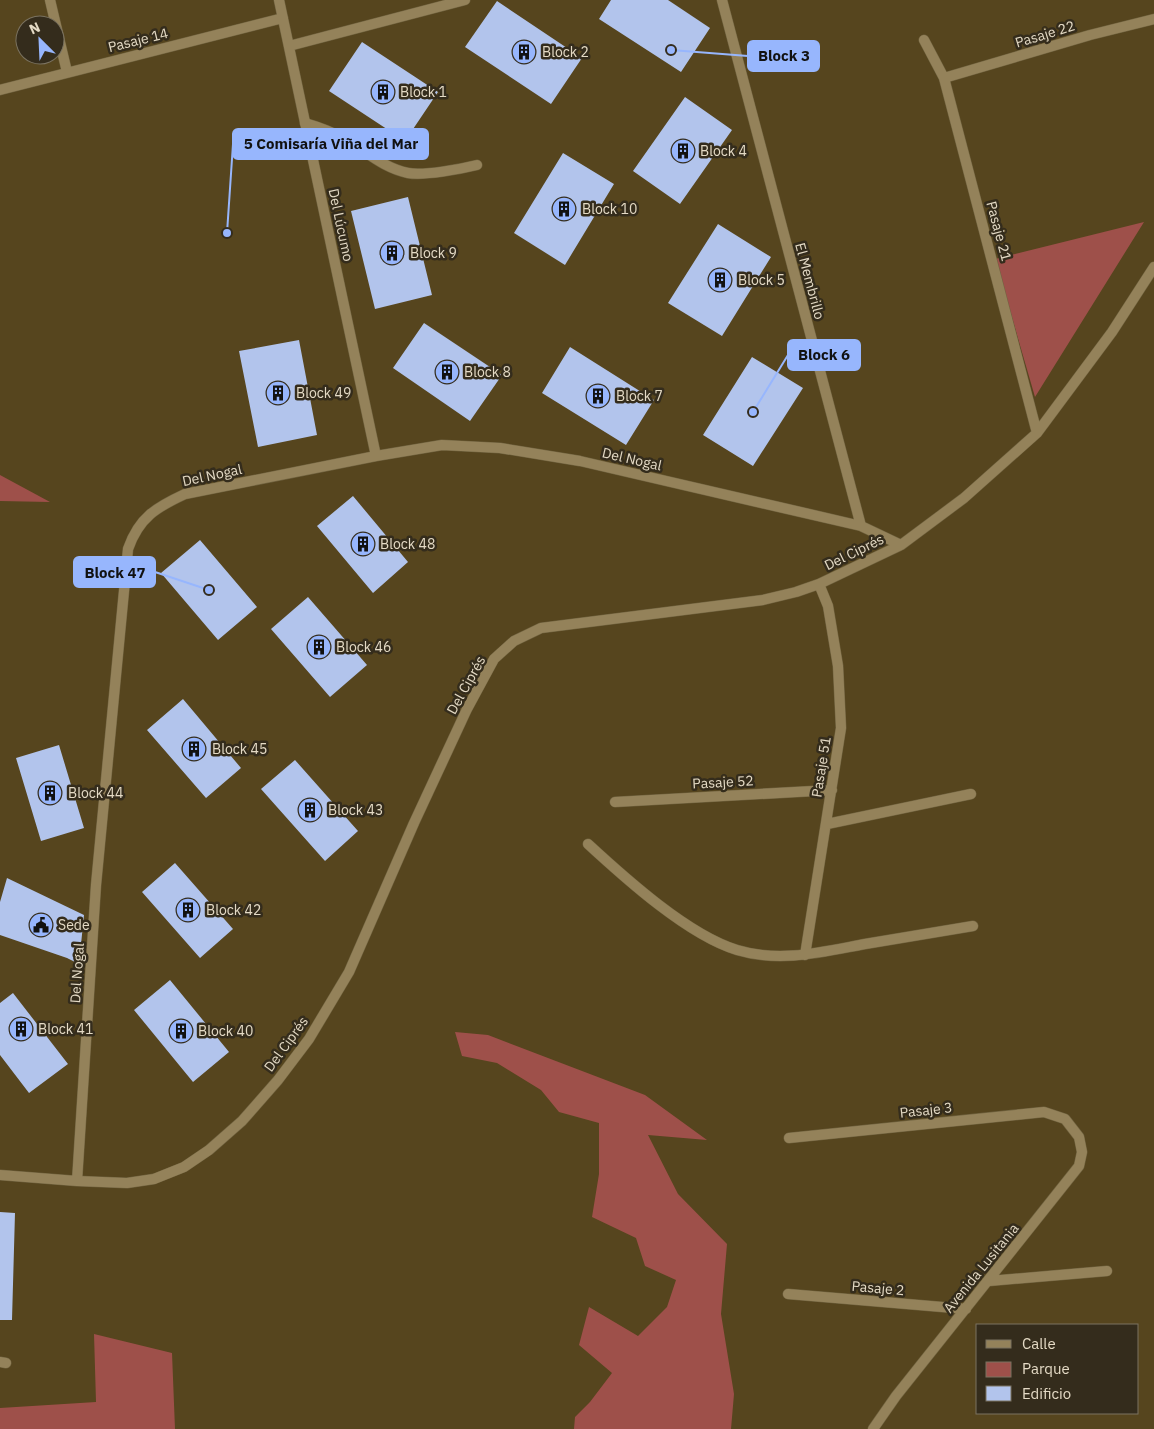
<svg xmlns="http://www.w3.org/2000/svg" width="1154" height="1429" viewBox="0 0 1154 1429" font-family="'IBM Plex Sans',sans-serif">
	<rect width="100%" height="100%" fill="#56451e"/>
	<!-- green -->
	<path fill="#9e504a" d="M1144,222L1035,397L995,259Z
		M0,475L50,502L0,501Z
		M455,1032L488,1035L645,1095L707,1140L648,1135L678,1194L727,1244L721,1314L734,1394L731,1429H574L575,1417L590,1402L612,1373L579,1345L589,1307L638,1336L667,1307L676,1280L645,1266L636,1238L592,1217L599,1174V1123L559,1112L541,1090L497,1063L462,1056Z
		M94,1334L172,1353L175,1429H0V1408L96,1402Z"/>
	<!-- building -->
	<path fill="#b2c4ec" d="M611,0H668L710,28L681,72L599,19Z
		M497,1L582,58L551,104L465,47Z
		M362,42L438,92L405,141L329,91Z
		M685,97L732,130L680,204L633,171Z
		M563,153L614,184L565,265L514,233Z
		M408,197L432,295L375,309L351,211Z
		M718,224L771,257L722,336L668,303Z
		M424,323L502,375L470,421L393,368Z
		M299,340L317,435L258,447L239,351Z
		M570,347L654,400L626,445L542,393Z
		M752,357L803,388L753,466L703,435Z
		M353,496L408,562L373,593L317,526Z
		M200,540L257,607L218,640L161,573Z
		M308,597L367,665L330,697L271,629Z
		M183,699L241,768L206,798L147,730Z
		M59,745L84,828L41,841L16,758Z
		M295,760L358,831L325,861L261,789Z
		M175,863L233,929L200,958L142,892Z
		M7,878L84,915L79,964L67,958L0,935V902Z
		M170,980L229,1052L193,1082L134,1010Z
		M13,993L68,1064L29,1093L0,1055V1003Z
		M0,1212L15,1213L12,1320H0Z"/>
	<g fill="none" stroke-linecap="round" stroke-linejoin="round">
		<!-- lane casing -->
		<g stroke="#716340" stroke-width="11">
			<path id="lane" d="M305,123C319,127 332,132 345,139C366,151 383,168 408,173C424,176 461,169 477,165
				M0,1362L6,1363"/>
		</g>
		<!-- street casing -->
		<g stroke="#716340" stroke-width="11">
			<path id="street" d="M50,0L67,72
				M279,0L376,456
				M722,0L861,526L901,545
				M924,40L944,78L1037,433
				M289,46L465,0
				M944,78L1090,35L1154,19
				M0,90L283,18
				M615,802L832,790
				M827,824L971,794
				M588,844C626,879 688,935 737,950C780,963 822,952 865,944C901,938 937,932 973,926
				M805,955L841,728L838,666L828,606L819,584
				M789,1138L1044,1112L1065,1119L1079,1137L1082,1152L1079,1166L896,1396L873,1429
				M0,1175L77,1181L127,1183L154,1179L184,1167L209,1150L242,1121L278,1080L309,1039L349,972L414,823L467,709L494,659L514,641L541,628L763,600L796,592L819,584L901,545L964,498L1037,433L1112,332L1154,267
				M77,1181L96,885L128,549C139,517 157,507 185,494L376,456L442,445L500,448L580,461L861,526
				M989,1281L1107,1271
				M788,1294L966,1309"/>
		</g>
		<!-- lane -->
		<use href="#lane" stroke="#94825a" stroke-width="10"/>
		<!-- street -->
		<use href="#street" stroke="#94825a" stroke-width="10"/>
	</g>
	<!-- icons -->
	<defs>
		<g id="building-disc" transform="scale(1.25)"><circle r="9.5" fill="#97b6fd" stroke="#342c1c"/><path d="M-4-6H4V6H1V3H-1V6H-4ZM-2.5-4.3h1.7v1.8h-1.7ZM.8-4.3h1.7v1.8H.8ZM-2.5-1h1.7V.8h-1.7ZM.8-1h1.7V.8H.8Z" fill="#111"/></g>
		<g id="civic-disc" transform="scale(1.25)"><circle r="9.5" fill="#97b6fd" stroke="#342c1c"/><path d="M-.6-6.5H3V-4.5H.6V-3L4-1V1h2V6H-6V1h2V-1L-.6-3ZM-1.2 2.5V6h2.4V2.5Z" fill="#111"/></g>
	</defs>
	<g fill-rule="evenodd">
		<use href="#building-disc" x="524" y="52"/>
		<use href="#building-disc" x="383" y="92"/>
		<use href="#building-disc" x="683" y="151"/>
		<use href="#building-disc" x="564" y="209"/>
		<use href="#building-disc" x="392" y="253"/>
		<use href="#building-disc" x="720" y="280"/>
		<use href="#building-disc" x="447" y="372"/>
		<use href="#building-disc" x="278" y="393"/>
		<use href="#building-disc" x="598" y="396"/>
		<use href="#building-disc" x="363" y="544"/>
		<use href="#building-disc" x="319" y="647"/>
		<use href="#building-disc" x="194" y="749"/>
		<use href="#building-disc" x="50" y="793"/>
		<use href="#building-disc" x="310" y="810"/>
		<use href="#building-disc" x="188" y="910"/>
		<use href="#civic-disc" x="41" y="925"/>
		<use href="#building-disc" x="21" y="1029"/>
		<use href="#building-disc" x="181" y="1031"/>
	</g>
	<g text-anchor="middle" stroke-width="5" stroke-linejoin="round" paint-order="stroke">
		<!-- street labels -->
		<g font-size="14" fill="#e4dac5" stroke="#342c1c">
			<text transform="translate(1045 34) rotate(-17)" y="5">Pasaje 22</text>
			<text transform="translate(138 40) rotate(-14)" y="5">Pasaje 14</text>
			<text transform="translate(341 225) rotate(78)" y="5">Del Lúcumo</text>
			<text transform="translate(999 231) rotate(75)" y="5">Pasaje 21</text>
			<text transform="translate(810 281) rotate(75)" y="5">El Membrillo</text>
			<text transform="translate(632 459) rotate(13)" y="5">Del Nogal</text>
			<text transform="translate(212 475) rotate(-12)" y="5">Del Nogal</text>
			<text transform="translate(854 552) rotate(-26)" y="5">Del Ciprés</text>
			<text transform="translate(466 685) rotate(-61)" y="5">Del Ciprés</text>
			<text transform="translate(821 767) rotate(-81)" y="5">Pasaje 51</text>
			<text transform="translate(723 782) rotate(-3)" y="5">Pasaje 52</text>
			<text transform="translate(77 973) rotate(-86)" y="5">Del Nogal</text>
			<text transform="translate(286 1044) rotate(-54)" y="5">Del Ciprés</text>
			<text transform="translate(926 1110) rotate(-6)" y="5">Pasaje 3</text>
			<text transform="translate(981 1268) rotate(-51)" y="5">Avenida Lusitania</text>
			<text transform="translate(878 1288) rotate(5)" y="5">Pasaje 2</text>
		</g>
		<!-- poi labels -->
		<g font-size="14" fill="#e4dac5" stroke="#342c1c" text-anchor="start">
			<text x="542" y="57">Block 2</text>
			<text x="400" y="97">Block 1</text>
			<text x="700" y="156">Block 4</text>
			<text x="582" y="214">Block 10</text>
			<text x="410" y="258">Block 9</text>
			<text x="738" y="285">Block 5</text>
			<text x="464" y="377">Block 8</text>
			<text x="296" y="398">Block 49</text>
			<text x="616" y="401">Block 7</text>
			<text x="380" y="549">Block 48</text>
			<text x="336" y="652">Block 46</text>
			<text x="212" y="754">Block 45</text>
			<text x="68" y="798">Block 44</text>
			<text x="328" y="815">Block 43</text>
			<text x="206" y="915">Block 42</text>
			<text x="58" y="930">Sede</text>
			<text x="38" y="1034">Block 41</text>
			<text x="198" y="1036">Block 40</text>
		</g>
	</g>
	<!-- callouts -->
	<path fill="none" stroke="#97b6fd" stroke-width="2" d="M671 50L748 56M227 233L233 144M753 412L788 355M209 590L155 572"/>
	<g fill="#97b6fd" stroke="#342c1c" stroke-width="2">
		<circle cx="671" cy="50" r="5"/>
		<circle cx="227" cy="233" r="5"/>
		<circle cx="753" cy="412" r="5"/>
		<circle cx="209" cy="590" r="5"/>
	</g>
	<g fill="#97b6fd" stroke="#97b6fd" stroke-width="2">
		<rect x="748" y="41" width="71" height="30" rx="5"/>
		<rect x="233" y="129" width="195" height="30" rx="5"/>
		<rect x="788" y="340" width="72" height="30" rx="5"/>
		<rect x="74" y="557" width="81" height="30" rx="5"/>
	</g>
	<g font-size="15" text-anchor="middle" font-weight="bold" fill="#111">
		<text x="784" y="61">Block 3</text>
		<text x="331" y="149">5 Comisaría Viña del Mar</text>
		<text x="824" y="360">Block 6</text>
		<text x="115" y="578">Block 47</text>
	</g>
	<!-- legend -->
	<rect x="976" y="1324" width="162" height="90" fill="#342c1c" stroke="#7a7260"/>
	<rect x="986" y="1340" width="25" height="8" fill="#94825a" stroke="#7a7260"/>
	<text x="1022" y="1349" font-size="15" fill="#e4dac5">Calle</text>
	<rect x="986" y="1362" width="25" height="15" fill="#9e504a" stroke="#7a7260"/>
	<text x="1022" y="1374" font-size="15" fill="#e4dac5">Parque</text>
	<rect x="986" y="1386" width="25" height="15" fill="#b2c4ec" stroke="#7a7260"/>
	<text x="1022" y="1399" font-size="15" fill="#e4dac5">Edificio</text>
	<!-- north arrow -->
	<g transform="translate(40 40) rotate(336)"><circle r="24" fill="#342c1c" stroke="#7a7260"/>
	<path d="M0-4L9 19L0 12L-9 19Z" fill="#97b6fd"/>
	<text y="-8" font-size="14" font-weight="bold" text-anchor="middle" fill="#e4dac5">N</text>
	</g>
</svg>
